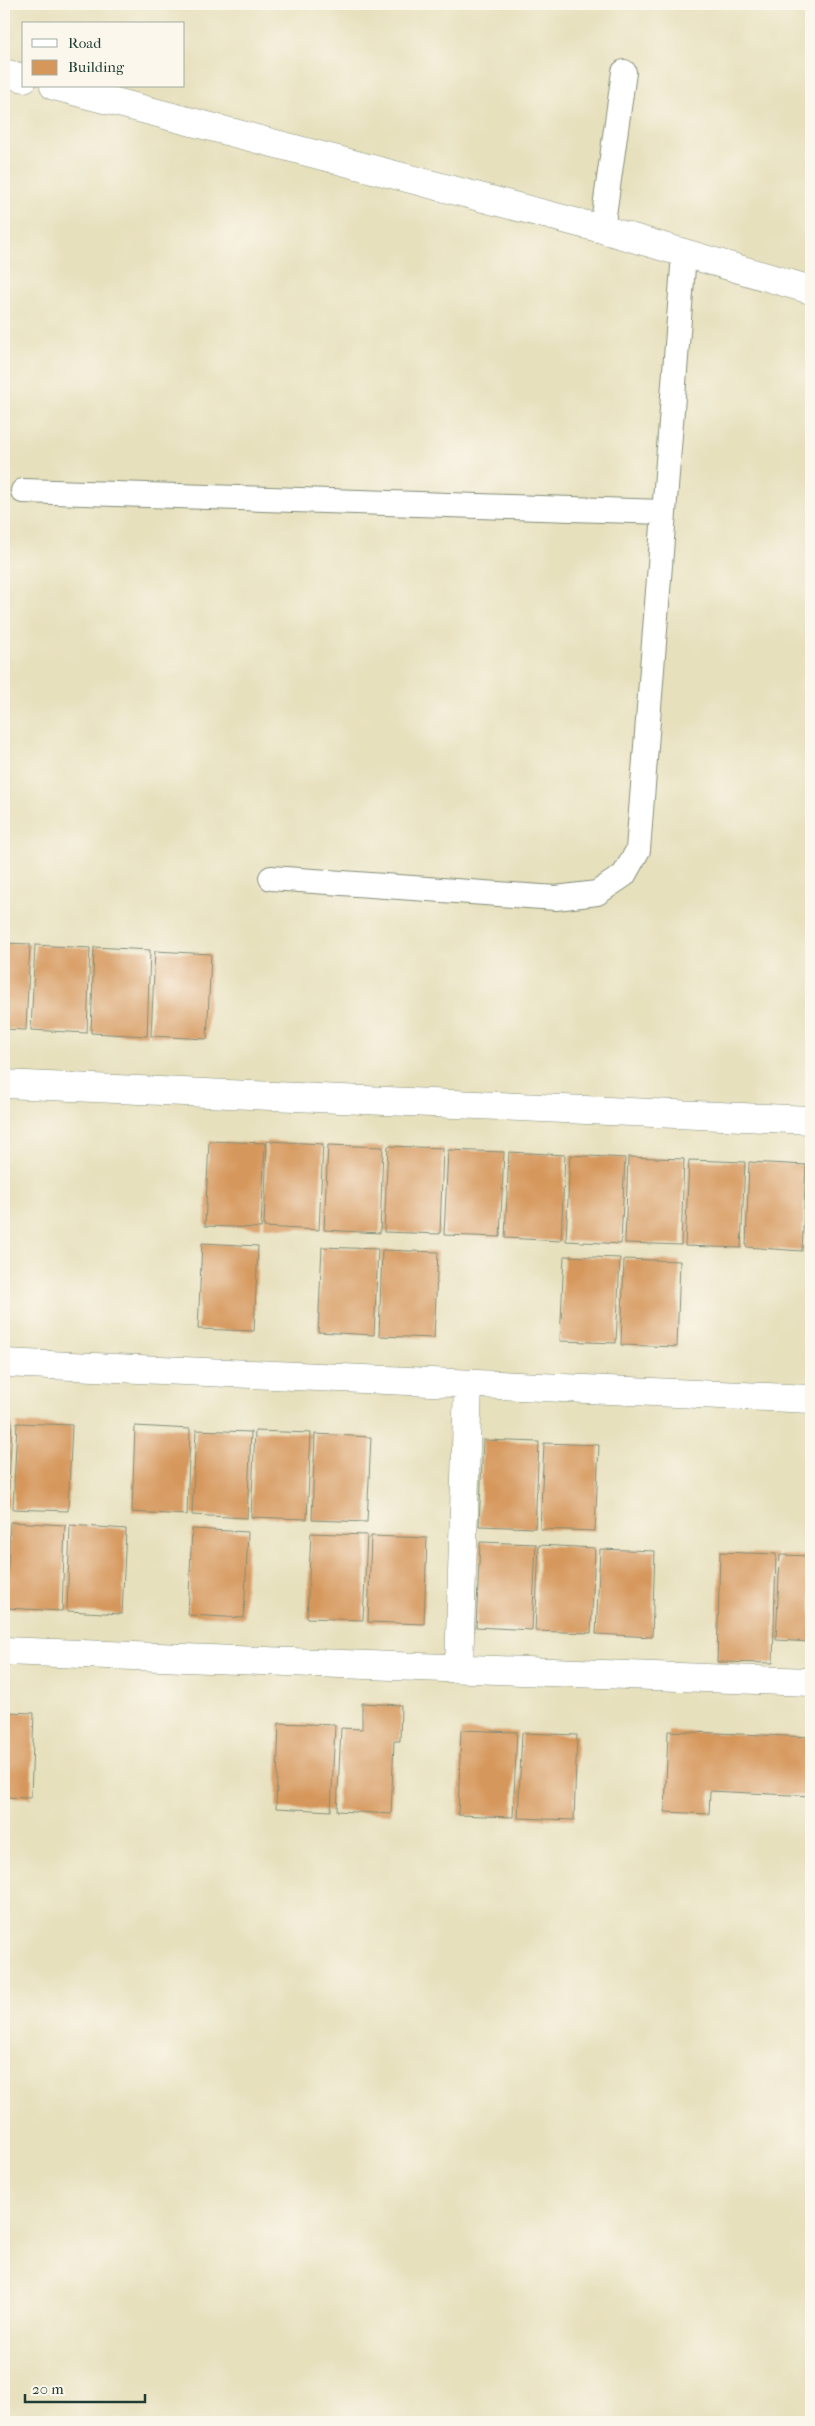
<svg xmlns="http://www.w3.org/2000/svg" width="815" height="2426" viewBox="0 0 815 2426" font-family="'IM FELL French Canon',serif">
	<rect width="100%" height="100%" fill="#fbf7ec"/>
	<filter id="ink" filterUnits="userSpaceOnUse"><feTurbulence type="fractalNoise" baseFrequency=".02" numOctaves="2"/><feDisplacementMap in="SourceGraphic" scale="10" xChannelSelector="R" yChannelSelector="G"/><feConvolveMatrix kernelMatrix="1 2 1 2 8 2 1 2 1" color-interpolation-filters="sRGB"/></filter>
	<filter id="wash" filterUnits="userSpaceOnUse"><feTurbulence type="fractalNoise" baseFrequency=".0096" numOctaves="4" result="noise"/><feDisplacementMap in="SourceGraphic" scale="20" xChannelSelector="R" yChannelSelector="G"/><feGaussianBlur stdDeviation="1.12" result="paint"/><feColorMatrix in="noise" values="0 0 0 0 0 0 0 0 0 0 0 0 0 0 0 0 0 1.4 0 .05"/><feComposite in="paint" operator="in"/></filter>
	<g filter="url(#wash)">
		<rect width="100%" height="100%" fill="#e7e0bd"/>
		<g id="blocks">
			<!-- building -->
			<path fill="#d6975b" d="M4,943L30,944L26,1030L4,1029Z
				M35,945L90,948L87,1033L31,1030Z
				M94,947L150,950L147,1036L91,1033Z
				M155,951L211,954L207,1039L151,1036Z
				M209,1141L265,1143L261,1228L205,1226Z
				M267,1141L323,1144L319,1230L264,1227Z
				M328,1145L383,1147L380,1233L324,1230Z
				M388,1146L443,1148L440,1234L384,1232Z
				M448,1150L504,1152L500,1237L444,1235Z
				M509,1152L565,1155L561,1241L505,1238Z
				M570,1155L625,1158L621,1244L566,1241Z
				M628,1157L684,1159L681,1245L625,1243Z
				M689,1160L745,1162L741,1248L685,1246Z
				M749,1162L806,1165L802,1251L746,1247Z
				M810,1180H811V1251H806Z
				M202,1243L258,1246L254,1331L198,1329Z
				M322,1247L378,1249L374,1335L318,1332Z
				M382,1250L438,1252L434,1338L379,1336Z
				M564,1256L620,1258L616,1343L560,1341Z
				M624,1259L680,1261L677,1347L621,1345Z
				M4,1422H12L8,1508L4,1507Z
				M17,1423L72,1425L68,1511L13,1509Z
				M135,1426L190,1429L187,1515L132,1512Z
				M196,1430L251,1432L247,1518L192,1515Z
				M255,1431L311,1433L307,1519L251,1517Z
				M315,1434L371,1437L367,1522L312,1520Z
				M483,1440L539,1442L535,1528L479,1526Z
				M544,1443L599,1445L595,1531L540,1529Z
				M10,1522L65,1525L62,1611L6,1608Z
				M70,1525L126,1529L122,1614L67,1611Z
				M192,1529L248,1532L244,1618L188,1615Z
				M311,1533L367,1535L363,1620L307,1618Z
				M371,1536L427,1538L424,1624L368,1622Z
				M480,1542L536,1544L532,1630L476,1627Z
				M539,1545L595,1548L591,1633L535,1631Z
				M600,1549L655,1551L652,1637L596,1634Z
				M720,1552L776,1554L773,1663L717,1662Z
				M780,1555L811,1556V1642L776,1640Z
				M362,1703L401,1705L400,1741H394L391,1814L337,1811L341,1728L362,1729Z
				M4,1712L34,1713L31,1798L4,1797Z
				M279,1723L335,1725L331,1811L276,1808Z
				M461,1730L517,1732L513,1817L458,1815Z
				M668,1731L811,1737V1796L710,1791L709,1814L665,1812Z
				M522,1733L577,1735L574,1820L518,1818Z"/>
		</g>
	</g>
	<g filter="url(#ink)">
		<use href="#blocks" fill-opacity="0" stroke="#838e78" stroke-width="1"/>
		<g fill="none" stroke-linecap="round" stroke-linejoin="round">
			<!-- lane casing -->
			<g stroke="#838e78" stroke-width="26">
				<path id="lane" d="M602,229L624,72
					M23,491L664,512
					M271,878L556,898L597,893L624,875L638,850L684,254"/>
			</g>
			<!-- street casing -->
			<g stroke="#838e78" stroke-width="29">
				<path id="street" d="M4,73L24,78
					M54,86L602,229L811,290
					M4,1084L811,1120
					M4,1363L811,1399
					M4,1651L811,1682
					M459,1668L468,1384"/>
			</g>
			<!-- lane -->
			<use href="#lane" stroke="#fff" stroke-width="24"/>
			<!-- street -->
			<use href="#street" stroke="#fff" stroke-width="28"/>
		</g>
	</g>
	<!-- margin -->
	<rect width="815" height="2426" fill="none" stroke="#fbf7ec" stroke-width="20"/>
	<!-- legend -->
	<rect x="22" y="22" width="162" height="65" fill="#fbf7ec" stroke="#a3ada2"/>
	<rect x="32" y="39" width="25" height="8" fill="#ffffff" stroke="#a3ada2"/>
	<text x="68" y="48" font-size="15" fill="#1f3d34">Road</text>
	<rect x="32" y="60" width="25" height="15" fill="#d6975b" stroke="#a3ada2"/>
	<text x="68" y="72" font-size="15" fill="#1f3d34">Building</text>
	<!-- scale -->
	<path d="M25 2394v8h120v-8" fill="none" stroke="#1f3d34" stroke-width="2.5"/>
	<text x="32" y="2394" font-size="15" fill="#1f3d34" stroke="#fbf7ec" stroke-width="4" paint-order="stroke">20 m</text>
</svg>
